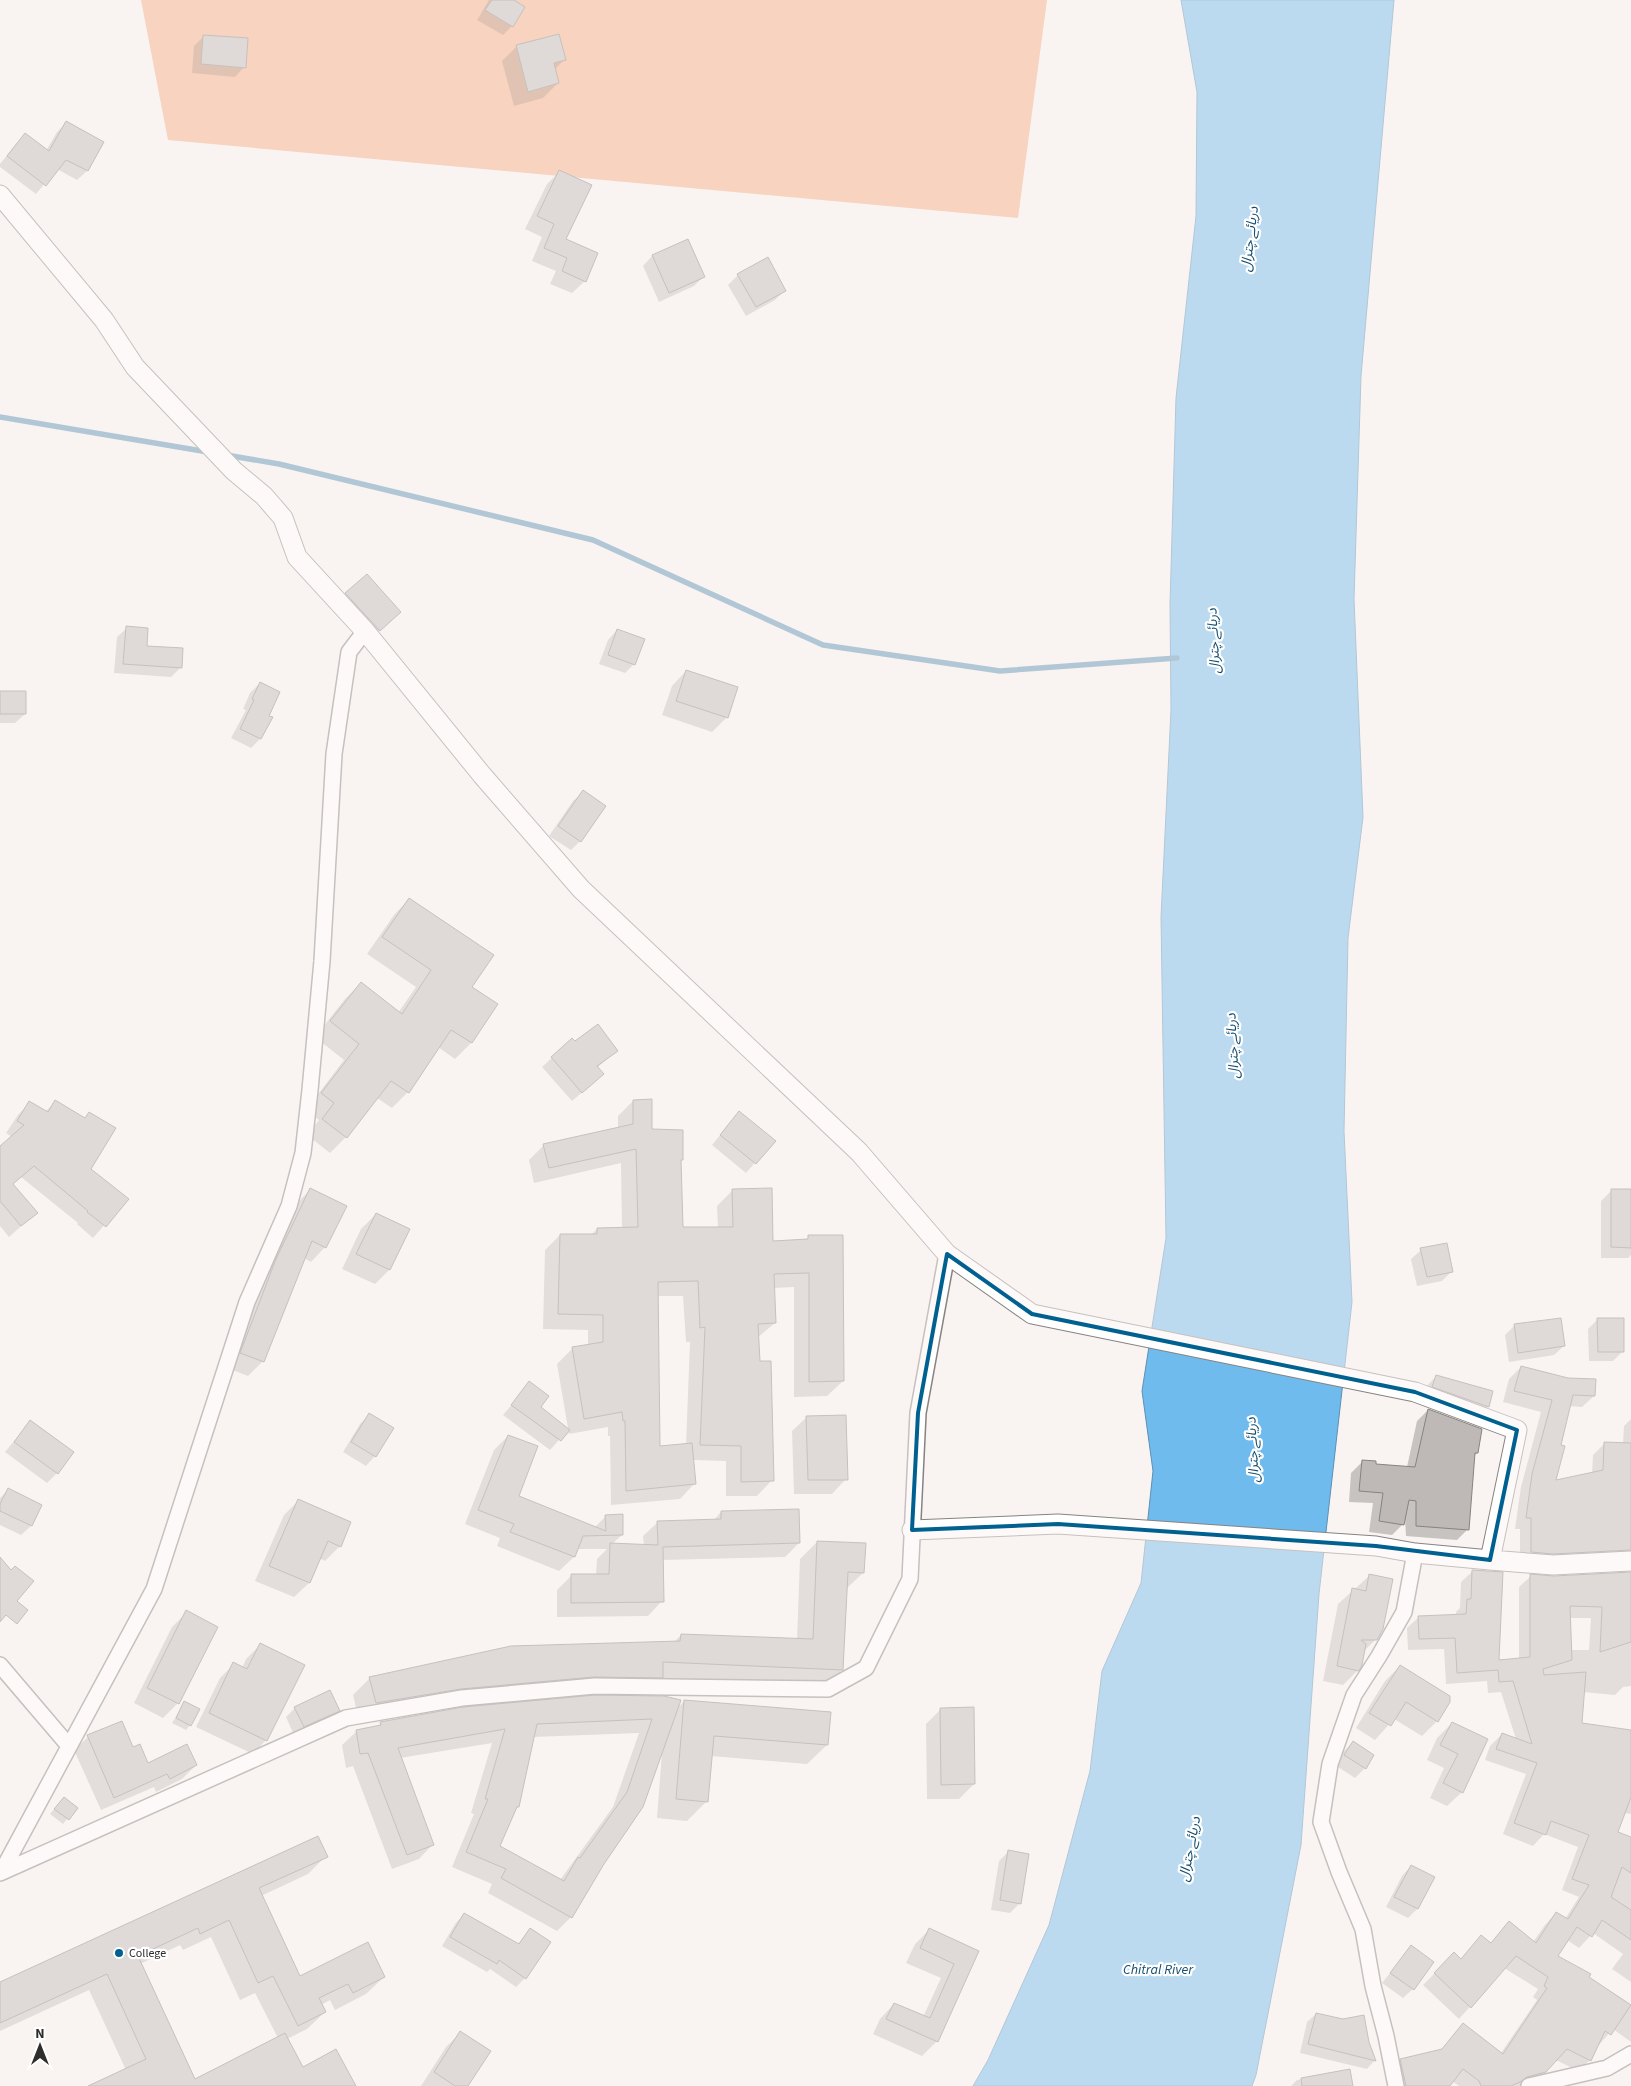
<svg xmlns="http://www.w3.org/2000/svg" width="1631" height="2086" viewBox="0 0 1631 2086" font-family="'Source Sans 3','Noto Sans Arabic',sans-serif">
	<rect width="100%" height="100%" fill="#f9f4f2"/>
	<!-- forest -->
	<path fill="#f6aa81" d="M141,0H1047L1018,218L168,140Z"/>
	<!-- water -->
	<path fill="#70bbee" stroke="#5c90b4" d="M1181,0H1394L1361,376L1354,599L1363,817L1348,938L1344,1131L1352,1302L1319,1594L1301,1845L1256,2075L1252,2086H973L988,2060L1049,1925L1090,1771L1102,1671L1141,1583L1153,1471L1142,1391L1166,1238L1161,917L1171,710L1170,604L1176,398L1196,216L1197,92Z"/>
	<!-- shadow -->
	<path fill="#0003" fill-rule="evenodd" d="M489,0H512V26L503,35L477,20Z
		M204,36L244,67L235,77L192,73L194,46Z
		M517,46L565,59L554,70L558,83L543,98L514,106L502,61Z
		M66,123L102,142L87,171L77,180L57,169L36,194L0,167V164L16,144L25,134L46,151L57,132Z
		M560,171L564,240L585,281L572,293L550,284L556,271L532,261L542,237L525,229L547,184Z
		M687,241L704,276L694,286L659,302L643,266L652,256Z
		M738,275L785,290L775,300L746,316L728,285Z
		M346,594L390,621L369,640L337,603Z
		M127,628L145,647L181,649L180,668L171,677L114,673L117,637Z
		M617,630L634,664L625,673L599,664L608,640Z
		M686,671L727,717L712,732L662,715L672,686Z
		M260,683L267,716L260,739L251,748L231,738L246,710L243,709L250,693Z
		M0,693L25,714L15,723H0Z
		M583,792L580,841L571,850L549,836L573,801Z
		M409,899L470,988L496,1005L471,1043L455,1059L438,1047L408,1092L392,1108L377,1098L346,1137L330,1153L307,1135L319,1120L306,1110L344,1060L315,1037L345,999L361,983L398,1013L416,987L367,954L394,915Z
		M572,1039L575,1043L616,1051L597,1068L593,1083L572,1101L542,1067Z
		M633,1101L651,1130L679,1162L682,1228H718L717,1206L733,1190L771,1242L805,1240L809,1237L843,1381L827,1396L794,1397V1287L773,1288L775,1323L757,1338L772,1480L757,1496H726V1461L693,1460L695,1483L680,1499L611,1505L610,1436H608V1427L569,1434L557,1364L573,1348L588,1346V1330L543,1329L545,1250L560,1235H591L597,1229H622L621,1163L534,1183L529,1160L544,1145L618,1128V1116ZM657,1296H683L686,1342H690L686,1445L659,1447Z
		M55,1102L84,1119L89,1113V1169L127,1199L93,1238L77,1224L78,1223L21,1177L12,1185L36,1213L9,1237L0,1226V1148L12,1137L6,1133L18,1115L29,1103L45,1112Z
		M730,1123L774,1141L746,1173L712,1145Z
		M310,1190L325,1247L311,1262L304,1258L263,1361L248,1376L227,1368L296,1204Z
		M1612,1190L1631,1191V1255L1628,1258H1601V1201Z
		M376,1214L389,1270L375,1284L342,1269L361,1229Z
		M1421,1250L1452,1271L1442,1281L1417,1286L1411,1259Z
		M1598,1319L1623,1351L1613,1361H1589L1588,1329Z
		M1515,1325L1564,1346L1554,1355L1509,1362L1505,1335Z
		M1521,1367L1594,1396L1582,1407L1569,1406L1559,1446L1555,1481L1592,1474L1593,1455L1604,1444H1623L1624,1426L1631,1419V1572L1629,1566L1520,1563V1529H1515L1521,1487L1541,1412L1503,1402L1509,1379Z
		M1436,1376L1492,1392L1488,1407L1478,1416L1424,1396L1427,1386Z
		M530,1383L539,1407L568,1430L550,1450L503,1415Z
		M1428,1410L1477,1453L1474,1456L1468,1529L1457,1540L1406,1536L1405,1518L1403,1524L1392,1535L1369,1532L1373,1503L1349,1502L1351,1473L1362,1462L1375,1466L1407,1467L1417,1421Z
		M370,1414L375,1456L366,1466L343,1452L360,1424Z
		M807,1417L846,1479L832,1494H794L792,1431Z
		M30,1422L57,1473L47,1483L5,1452Z
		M508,1436L517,1497L594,1528L606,1516L622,1535L612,1544L644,1546L643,1536L658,1522L713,1521L721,1512L799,1543L785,1557L662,1560V1601L648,1616L557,1617V1590L571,1576L596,1575L597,1559L607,1549H577L574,1557L559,1571L497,1546L500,1538L465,1524L494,1450Z
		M8,1490L41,1505L31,1526L21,1535L0,1525V1498Z
		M299,1500L340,1546L325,1561L319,1558L309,1583L294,1597L255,1581L284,1515Z
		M817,1542L863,1573L846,1589L843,1669L826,1686L576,1693L443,1705L359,1720L353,1695L370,1678L674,1642L681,1635L797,1640L800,1559Z
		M1473,1571L1498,1661L1519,1660V1587L1531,1576L1554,1577L1631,1573V1686L1623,1687L1615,1695L1583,1692L1581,1724L1631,1731V1814L1624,1813L1617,1833L1631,1838V1982L1612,1969L1623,1954L1593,1933L1579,1948L1567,1940L1556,1956L1631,2005V2042L1613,2029L1598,2046L1597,2045L1590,2060L1578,2071L1556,2060L1533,2084L1525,2086H1459L1452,2081L1448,2086H1393L1389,2071L1401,2060L1440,2051L1463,2024L1501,2053L1537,2000L1533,1997L1538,1989L1504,1968L1459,2019L1423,1985L1454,1954L1460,1960L1481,1937L1490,1944L1509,1923L1533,1942L1545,1925L1556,1913L1565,1919L1579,1897L1562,1890L1578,1847L1544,1834L1533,1846L1503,1834L1526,1774L1485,1760L1490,1746L1502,1734L1516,1739L1501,1692L1488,1693L1487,1681L1446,1684L1444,1649L1408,1650L1407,1628L1419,1617L1456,1616V1612L1460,1608L1461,1582ZM1569,1618H1591L1589,1650H1569Z
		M1369,1576L1376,1639L1363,1652L1358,1670L1343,1685L1323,1681L1338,1604Z
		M187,1612L178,1703L163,1718L134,1703L172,1627Z
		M260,1645L266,1740L253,1754L196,1727L220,1678L234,1664L242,1668L246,1659Z
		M1400,1666L1449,1702L1437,1721L1422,1736L1394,1719L1375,1740L1356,1728L1385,1681Z
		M684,1701L827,1745L807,1764L711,1756L707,1801L687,1821L657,1818L662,1752L571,1917L557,1931L488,1893L492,1884L452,1867L474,1814L471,1813L492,1743L400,1758L433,1844L419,1859L392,1869L353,1766L346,1768L342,1745L357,1731L376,1728L381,1723L676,1710ZM639,1733L613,1807L560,1880L499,1847L514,1810L518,1807L533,1737Z
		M185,1702L190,1725L186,1730L172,1723Z
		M295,1708L338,1710L328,1720L294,1735L286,1717Z
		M941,1709L974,1784L959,1799H927L926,1724Z
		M1452,1723L1487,1740L1462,1792L1447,1806L1430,1798L1444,1768L1427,1760L1437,1738Z
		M88,1737L148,1764L196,1765L182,1779L156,1792L154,1787L101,1810L74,1750Z
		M1353,1742L1373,1755L1365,1768L1355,1778L1335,1765L1343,1752Z
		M59,1803L76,1808L63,1824L50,1814Z
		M1008,1852L1020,1903L1010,1913L991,1910L999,1861Z
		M326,1856L308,1874L261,1896L300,1978L384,1977L366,1994L335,2010L330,2000L321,2005L325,2012L307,2029L287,2039L302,2069L354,2086H91L126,2070L89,1990L0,2031V1983ZM211,1937L240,2000L255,1993L278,2038L195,2081L140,1964L180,1945L183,1950Z
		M1411,1866L1433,1878L1417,1909L1408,1918L1386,1907L1402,1876Z
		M464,1914L517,1945L530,1929L525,1978L516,1987L490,1969L487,1972L442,1946L455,1924Z
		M929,1930L977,1951L937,2041L922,2056L873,2034L880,2019L894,2004L923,2017L941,1978L906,1963L915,1944Z
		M1411,1947L1413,1989L1403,1998L1382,1983Z
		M1316,2014L1368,2042L1375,2060L1367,2069L1300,2053L1307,2022Z
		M460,2033L467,2086H421L446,2047Z
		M1349,2070L1352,2086H1291L1297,2080Z"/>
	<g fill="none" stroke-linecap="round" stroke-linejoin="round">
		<!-- stream -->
		<path stroke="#5c90b4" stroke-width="5.5" d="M0,417L208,452
			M226,455L279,464L593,540L823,645L1000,671L1177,658"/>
	</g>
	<!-- building -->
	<path fill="#beb9b7" stroke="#878381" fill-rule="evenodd" d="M492,0H514L525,7L513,27L485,10Z
		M559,34L566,60L554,63L559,83L528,92L516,45Z
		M203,35L248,38L246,68L201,64Z
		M66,121L104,142L88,171L66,160L46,186L7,156L25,133L49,151Z
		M559,170L592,185L566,239L598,253L586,282L562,271L567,258L544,248L554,224L537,216Z
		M688,239L705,277L669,293L652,255Z
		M768,257L786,291L756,307L737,274Z
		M367,574L401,612L380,631L345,593Z
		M126,626L148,628L147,646L183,648L182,668L123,664Z
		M617,629L645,639L635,665L608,655Z
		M686,670L738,687L728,718L676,701Z
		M260,682L280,692L269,716L273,717L261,739L240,729L254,700L252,699Z
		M0,691H26V714H0Z
		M583,790L606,806L581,842L558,826Z
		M409,898L494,955L472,987L498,1004L472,1043L451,1030L409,1093L391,1081L347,1138L322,1119L334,1103L321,1093L359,1044L330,1021L361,982L402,1014L431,970L382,937Z
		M598,1024L618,1051L597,1066L604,1074L582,1093L551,1057L572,1038L575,1041Z
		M652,1099V1129L683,1130V1160H681L683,1227H733L732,1189L772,1188L773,1241L808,1239V1235H843L844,1381L809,1382V1273L774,1274L776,1323L758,1324L760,1361H771L774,1481L741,1482V1446L700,1445L705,1327L700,1328L698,1281L658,1282L660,1446L692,1443L696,1484L626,1491L625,1421H623L622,1412L584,1419L572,1347L603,1342V1315L558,1314L560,1234H597V1228L638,1227L636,1149L549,1168L543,1144L633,1124V1100Z
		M55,1100L85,1118L89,1112L116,1128L91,1169L129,1199L106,1227L87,1212L88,1211L34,1166L13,1184L38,1213L21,1226L0,1201V1146L24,1125L17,1121L29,1101L48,1112Z
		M739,1111L776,1141L756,1164L720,1135Z
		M310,1188L347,1206L326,1248L312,1241L264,1362L240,1353L276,1259Z
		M1611,1189H1631V1248L1611,1247Z
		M376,1213L410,1229L390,1270L356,1254Z
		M1447,1243L1453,1272L1427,1277L1420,1248Z
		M1561,1318L1565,1346L1518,1353L1514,1324Z
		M1597,1318H1624V1352H1598Z
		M1521,1366L1568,1378L1596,1379L1595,1396L1573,1395L1561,1445L1565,1446L1556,1480L1603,1470L1604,1442L1631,1443V1550L1553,1554L1531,1552V1518H1526L1532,1474L1552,1400L1514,1391Z
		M1436,1375L1493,1391L1489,1407L1432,1387Z
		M529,1381L549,1396L541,1407L570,1430L561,1441L511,1405Z
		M1428,1409L1482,1429L1478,1453H1475L1469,1530L1416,1526V1501L1409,1500L1404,1525L1379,1521L1383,1493L1359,1491L1362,1460L1376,1461V1464L1415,1467Z
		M369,1413L394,1428L376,1457L351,1442Z
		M846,1415L848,1480H808L806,1416Z
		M30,1420L74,1452L58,1474L14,1442Z
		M508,1435L538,1446L519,1496L606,1531L605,1515L623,1514V1535L583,1536L575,1557L510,1532L514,1524L478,1510Z
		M8,1488L42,1505L32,1526L0,1511V1504Z
		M298,1499L351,1522L341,1547L328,1541L310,1583L269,1566Z
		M799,1509L800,1543L663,1547L664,1602L571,1603V1574H609L610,1543L658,1545L657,1521L721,1519V1511Z
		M817,1541L866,1543L864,1573L848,1572L843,1670L663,1662V1678L594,1677L461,1689L376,1703L369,1677L511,1646L680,1641L681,1634L813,1639Z
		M0,1557L11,1570L15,1566L34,1581L17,1601L28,1610L17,1624L6,1615L0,1622Z
		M1472,1570L1503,1572L1499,1660L1530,1657V1574L1554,1576L1631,1572V1642L1600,1652L1602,1607L1570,1606L1572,1660L1543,1669L1544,1675L1586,1672L1582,1723L1631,1730V1797L1618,1832L1631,1837V1873L1622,1867L1611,1897L1631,1910V1940L1602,1920L1592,1937L1577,1927L1558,1956L1591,1974L1589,1977L1631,2005L1611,2035L1605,2031L1591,2061L1567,2049L1546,2072L1527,2077L1520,2082L1511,2086H1481L1479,2081L1463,2069L1450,2086H1406L1400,2059L1442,2049L1463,2023L1503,2054L1547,1988L1544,1986L1548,1977L1516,1956L1471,2008L1434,1973L1454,1952L1461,1959L1481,1935L1491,1943L1509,1921L1536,1943L1556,1912L1568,1919L1589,1885L1572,1879L1589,1835L1551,1821L1546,1835L1514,1823L1537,1763L1496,1749L1502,1733L1532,1744L1513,1681L1499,1682L1498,1670L1457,1673L1455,1638L1419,1639L1418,1616L1466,1614L1467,1599H1471Z
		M1369,1574L1393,1579L1383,1629L1377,1640H1361L1366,1644L1362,1665L1359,1671L1337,1666L1352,1588L1366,1591Z
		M186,1610L218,1627L179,1704L147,1688Z
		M260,1643L305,1665L267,1741L209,1713L233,1662L247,1669Z
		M1400,1665L1450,1696V1702L1438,1722L1406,1702L1391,1726L1369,1713Z
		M330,1690L340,1711L304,1727L294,1707Z
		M595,1695L664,1696L681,1700L643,1807L604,1864L572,1918L501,1878L506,1869L466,1852L488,1799H485L505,1729L398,1748L434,1845L407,1855L368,1753L360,1754L356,1730L381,1725L380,1722L463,1707ZM652,1719L627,1792L580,1858L578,1857L564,1881L500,1846L517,1807H519L537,1724Z
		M684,1700L831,1712L828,1745L714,1736L708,1802L676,1799Z
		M184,1701L200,1709L191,1726L176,1718Z
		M974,1707L975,1784L941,1785L940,1708Z
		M122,1721L133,1747L140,1744L148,1763L187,1744L197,1765L170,1779L167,1774L114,1798L87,1735Z
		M1452,1722L1488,1739L1463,1793L1443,1783L1458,1754L1440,1745Z
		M1353,1741L1374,1755L1366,1769L1344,1755Z
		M64,1797L78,1808L69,1820L54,1809Z
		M318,1836L328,1857L259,1888L300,1976L368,1942L385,1977L353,1993L348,1984L319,1998L326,2012L298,2026L273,1976L258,1983L229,1920L200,1934L198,1928L138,1956L195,2079L285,2033L303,2067L336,2049L356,2086H88L146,2059L107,1974L0,2023V1982Z
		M1008,1850L1029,1854L1021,1904L1000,1900Z
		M1411,1865L1435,1877L1418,1909L1394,1897Z
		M464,1913L519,1944L530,1928L551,1942L526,1979L499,1960L497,1964L450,1937Z
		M929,1928L979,1951L938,2042L886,2019L894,2003L930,2018L954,1964L920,1948Z
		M1411,1945L1434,1962L1414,1990L1390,1973Z
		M1316,2013L1343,2019L1364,2015L1369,2042L1376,2061L1308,2044Z
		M460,2031L491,2051L468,2086H455L434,2072Z
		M1350,2069L1353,2086H1302L1301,2078Z"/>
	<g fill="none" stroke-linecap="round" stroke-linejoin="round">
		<!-- minor casing -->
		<g stroke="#878381" stroke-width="18">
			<path id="minor" d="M0,1665L69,1746
				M2,1871L154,1589L247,1302L289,1206L303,1153L310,1090L322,961L334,754L349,652L365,631
				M0,1873L346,1718L462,1698L595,1686L828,1689L866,1668L910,1579L918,1413L947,1254
				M1396,2086L1386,2036L1373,1986L1363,1929L1339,1872L1321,1822L1330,1764L1354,1695L1379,1656L1404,1612L1415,1553
				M1529,2086L1607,2068L1631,2054"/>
		</g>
		<!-- tertiary casing -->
		<g stroke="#878381" stroke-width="21">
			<path id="tertiary" d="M0,195L104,320L135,367L234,471L264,496L283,518L297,557L365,631L482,775L581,889L859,1152L947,1254L1032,1314L1415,1392L1517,1430L1490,1560L1553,1565L1631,1561
				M912,1530L1058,1524L1376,1546L1415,1553L1490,1560"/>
		</g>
		<!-- minor -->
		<use href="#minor" stroke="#fff" stroke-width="15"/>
		<!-- tertiary -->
		<use href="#tertiary" stroke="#fff" stroke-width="19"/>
	</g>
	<!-- marked area -->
	<path d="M0 0H1631V2086H0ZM947,1254L1032,1314L1415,1392L1517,1430L1490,1560L1376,1546L1058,1524L912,1530L918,1413Z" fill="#f9f4f2" fill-opacity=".55" fill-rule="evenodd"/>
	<path fill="none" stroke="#006190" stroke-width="4" stroke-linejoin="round" d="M947,1254L1032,1314L1415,1392L1517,1430L1490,1560L1376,1546L1058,1524L912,1530L918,1413Z"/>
	<!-- markers -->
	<circle fill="#006190" stroke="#fff" stroke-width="2" cx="119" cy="1953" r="5"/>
	<g text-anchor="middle" stroke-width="4.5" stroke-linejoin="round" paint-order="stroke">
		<!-- poi labels -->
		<g font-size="12" fill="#2f2d2c" stroke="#fff" text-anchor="start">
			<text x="129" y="1957">College</text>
		</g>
		<!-- water labels -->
		<g font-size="14" font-style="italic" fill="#154e70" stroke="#fff">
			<text transform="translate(1249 239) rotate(-83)" y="5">دریائے چترال</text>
			<text transform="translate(1213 641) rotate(-93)" y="5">دریائے چترال</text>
			<text transform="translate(1232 1046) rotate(-93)" y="5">دریائے چترال</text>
			<text transform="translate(1252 1450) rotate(-93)" y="5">دریائے چترال</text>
			<text transform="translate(1189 1849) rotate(-79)" y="5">دریائے چترال</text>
			<text x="1158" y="1974">Chitral River</text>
		</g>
	</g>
	<!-- north arrow -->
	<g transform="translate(40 2046)" stroke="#ffffff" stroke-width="4" paint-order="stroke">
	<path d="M0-4L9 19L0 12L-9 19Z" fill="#2f2d2c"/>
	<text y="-8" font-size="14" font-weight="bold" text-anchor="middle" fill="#2f2d2c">N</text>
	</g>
</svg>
